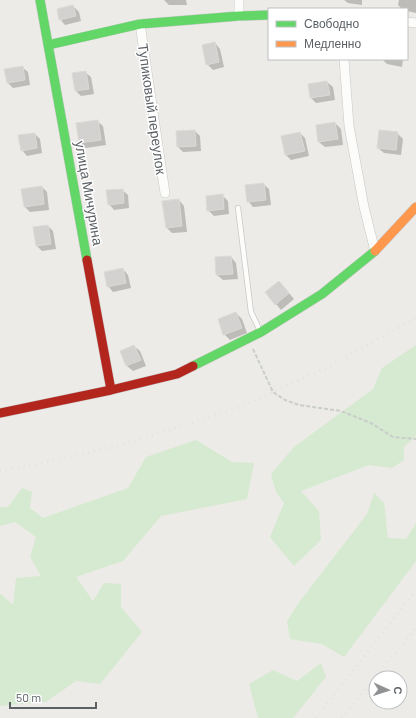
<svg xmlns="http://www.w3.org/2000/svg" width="416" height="718" viewBox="0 0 416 718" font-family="Barlow,sans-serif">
	<rect width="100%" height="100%" fill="#edebe7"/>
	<!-- green -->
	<path fill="#d5ead0" d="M416,345V436L404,447V460L392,468L369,465L301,491L319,511L321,540L294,566L270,537L284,503L276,492L271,474L294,447L373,389L382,368Z
		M196,440L232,462L254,463L247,499L161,516L123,561L76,577L93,601L104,583L121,584V607L142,632L100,684L76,681L46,702L0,706V595L1,594L13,605L16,578L41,576L30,557L36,537L15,522L0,526V507H8L22,488L32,492L30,508L43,518L128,488L146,457Z
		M374,493L384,503L388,538L406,539L416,523V561L344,657L322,644L290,639L287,621L300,601L367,514Z
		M321,663L326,677L293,718H258L249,684L273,670L297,681Z"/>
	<!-- shadow -->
	<path fill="#0003" d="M164,0H186L187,5H169Z
		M344,0H362V5L348,3Z
		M399,0H416V13L407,11V9H402L398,5Z
		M73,6L79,12L81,21L65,25L60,19Z
		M215,43L220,49L224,67L213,70L207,64Z
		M382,59H403L402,67L387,64Z
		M22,67L28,72L30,85L13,88L8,83L5,70Z
		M85,72L91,77L94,94L81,96L76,91Z
		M327,82L333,87L335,100L316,103L311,98Z
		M97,121L103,126L106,145L86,148L80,143L77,124Z
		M335,123L341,129L343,145L325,147L319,142Z
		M195,131L200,136L201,151L183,152L178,147Z
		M300,133L305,138L309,156L291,160L286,155Z
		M397,133L403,139L401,155L384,153L378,148Z
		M35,134L40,139L42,153L27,156L22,150Z
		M263,184L269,189L271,205L253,207L248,201Z
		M42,187L47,192L49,210L30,212L25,207Z
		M122,190L128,195L129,208L114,210L109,204Z
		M222,195L228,201L229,214L214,216L208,210Z
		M179,200L184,206L187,232L172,233L167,228L164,202Z
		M48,226L53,231L56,249L42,251L37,246Z
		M231,257L236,263L238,279L223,280L217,275Z
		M123,269L128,275L131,288L113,292L108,286Z
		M284,287L294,299L281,310L276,304Z
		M236,313L242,319L247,333L230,340L224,334Z
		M134,346L140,351L146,366L133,371L127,366L121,351Z"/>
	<!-- building -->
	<path fill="#d4d2d0" stroke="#dcdad6" d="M73,5L76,16L59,20L57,9Z
		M215,42L219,62L206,65L202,45Z
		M23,66L25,80L7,83L4,69Z
		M86,71L89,89L75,91L72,73Z
		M327,81L330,95L310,98L308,84Z
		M98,120L101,140L79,143L76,123Z
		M335,122L338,139L318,142L316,125Z
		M195,130L196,146L177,147L176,131Z
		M379,130L398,132L396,150L377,148Z
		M300,132L305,151L285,155L281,136Z
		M35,133L37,148L21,151L18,135Z
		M264,183L266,200L247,202L245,185Z
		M42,186L44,204L24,207L21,189Z
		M123,189L124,203L108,205L106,190Z
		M223,194L224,209L207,211L206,196Z
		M179,199L182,226L166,228L162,201Z
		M48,225L51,244L36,246L33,227Z
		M231,256L233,274L216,275L215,257Z
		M123,268L126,283L107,287L104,272Z
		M279,281L289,293L275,305L265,292Z
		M236,312L242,328L223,335L218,319Z
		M134,345L141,360L126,366L120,351Z"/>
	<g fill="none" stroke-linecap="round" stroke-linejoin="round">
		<!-- lane casing -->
		<g stroke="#c8c8c8" stroke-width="6">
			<path id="lane" d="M238,208L251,312L260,331"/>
		</g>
		<!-- street casing -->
		<g stroke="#c8c8c8" stroke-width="10">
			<path id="street" d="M239,0V16
				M407,22L416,23
				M140,24L165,193
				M344,59L349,126L364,207L375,251"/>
		</g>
		<!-- fast casing -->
		<g stroke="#c9c9c9" stroke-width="10">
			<path id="fast" d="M40,0L87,260
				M48,45L140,24L239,16L269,15
				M193,366L261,332L322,294L375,251"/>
		</g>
		<!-- slow casing -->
		<g stroke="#c9c9c9" stroke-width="10">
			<path id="slow" d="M375,251L416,207"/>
		</g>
		<!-- jam casing -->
		<g stroke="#c9c9c9" stroke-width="10">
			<path id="jam" d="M87,260L111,390
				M0,413L111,390L177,374L193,366"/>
		</g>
		<!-- path -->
		<path stroke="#c9ceca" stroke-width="2" stroke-dasharray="4 2" stroke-linecap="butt" d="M253,349L273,392L285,400L299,405L341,411L371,423L393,437L416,439"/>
		<!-- lane -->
		<use href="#lane" stroke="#fcfcfb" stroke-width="4.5"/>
		<!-- street -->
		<use href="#street" stroke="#fcfcfb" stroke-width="9"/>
		<!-- fast -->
		<use href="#fast" stroke="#63d668" stroke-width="9"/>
		<!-- slow -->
		<use href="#slow" stroke="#ff974d" stroke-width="9"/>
		<!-- jam -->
		<use href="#jam" stroke="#b3261e" stroke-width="9"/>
		<!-- rail -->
		<path stroke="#e3e3e3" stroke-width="3" stroke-dasharray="1 5" stroke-linecap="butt" d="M0,471L37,464L97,451L141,439L240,407L326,368L416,318
			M316,718L416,590
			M342,718L416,628"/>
	</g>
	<g text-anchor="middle" stroke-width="3" stroke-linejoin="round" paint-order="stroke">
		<!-- street labels -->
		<g font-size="14" fill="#5c6166" stroke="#fff">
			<text transform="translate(152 109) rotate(82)" y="5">Тупиковый переулок</text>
			<text transform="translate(89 193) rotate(80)" y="5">улица Мичурина</text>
		</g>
	</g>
	<!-- legend -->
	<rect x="268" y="8" width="140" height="52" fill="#ffffff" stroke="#bec0c2"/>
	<rect x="276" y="21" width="20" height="6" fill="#63d668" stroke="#bec0c2"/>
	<text x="304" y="28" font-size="12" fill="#5c6166">Свободно</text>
	<rect x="276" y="41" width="20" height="6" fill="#ff974d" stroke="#bec0c2"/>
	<text x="304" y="48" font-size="12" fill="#5c6166">Медленно</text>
	<!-- north arrow -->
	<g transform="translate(388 690) rotate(93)"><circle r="19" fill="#ffffff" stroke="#bec0c2"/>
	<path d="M0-3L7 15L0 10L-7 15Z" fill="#8f9193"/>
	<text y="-6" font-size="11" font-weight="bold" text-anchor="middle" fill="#5c6166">С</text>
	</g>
	<!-- scale -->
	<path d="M10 702v6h86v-6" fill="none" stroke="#5c6166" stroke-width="2"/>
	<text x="16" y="702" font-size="12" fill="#5c6166" stroke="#ffffff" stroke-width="3" paint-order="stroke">50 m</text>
</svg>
